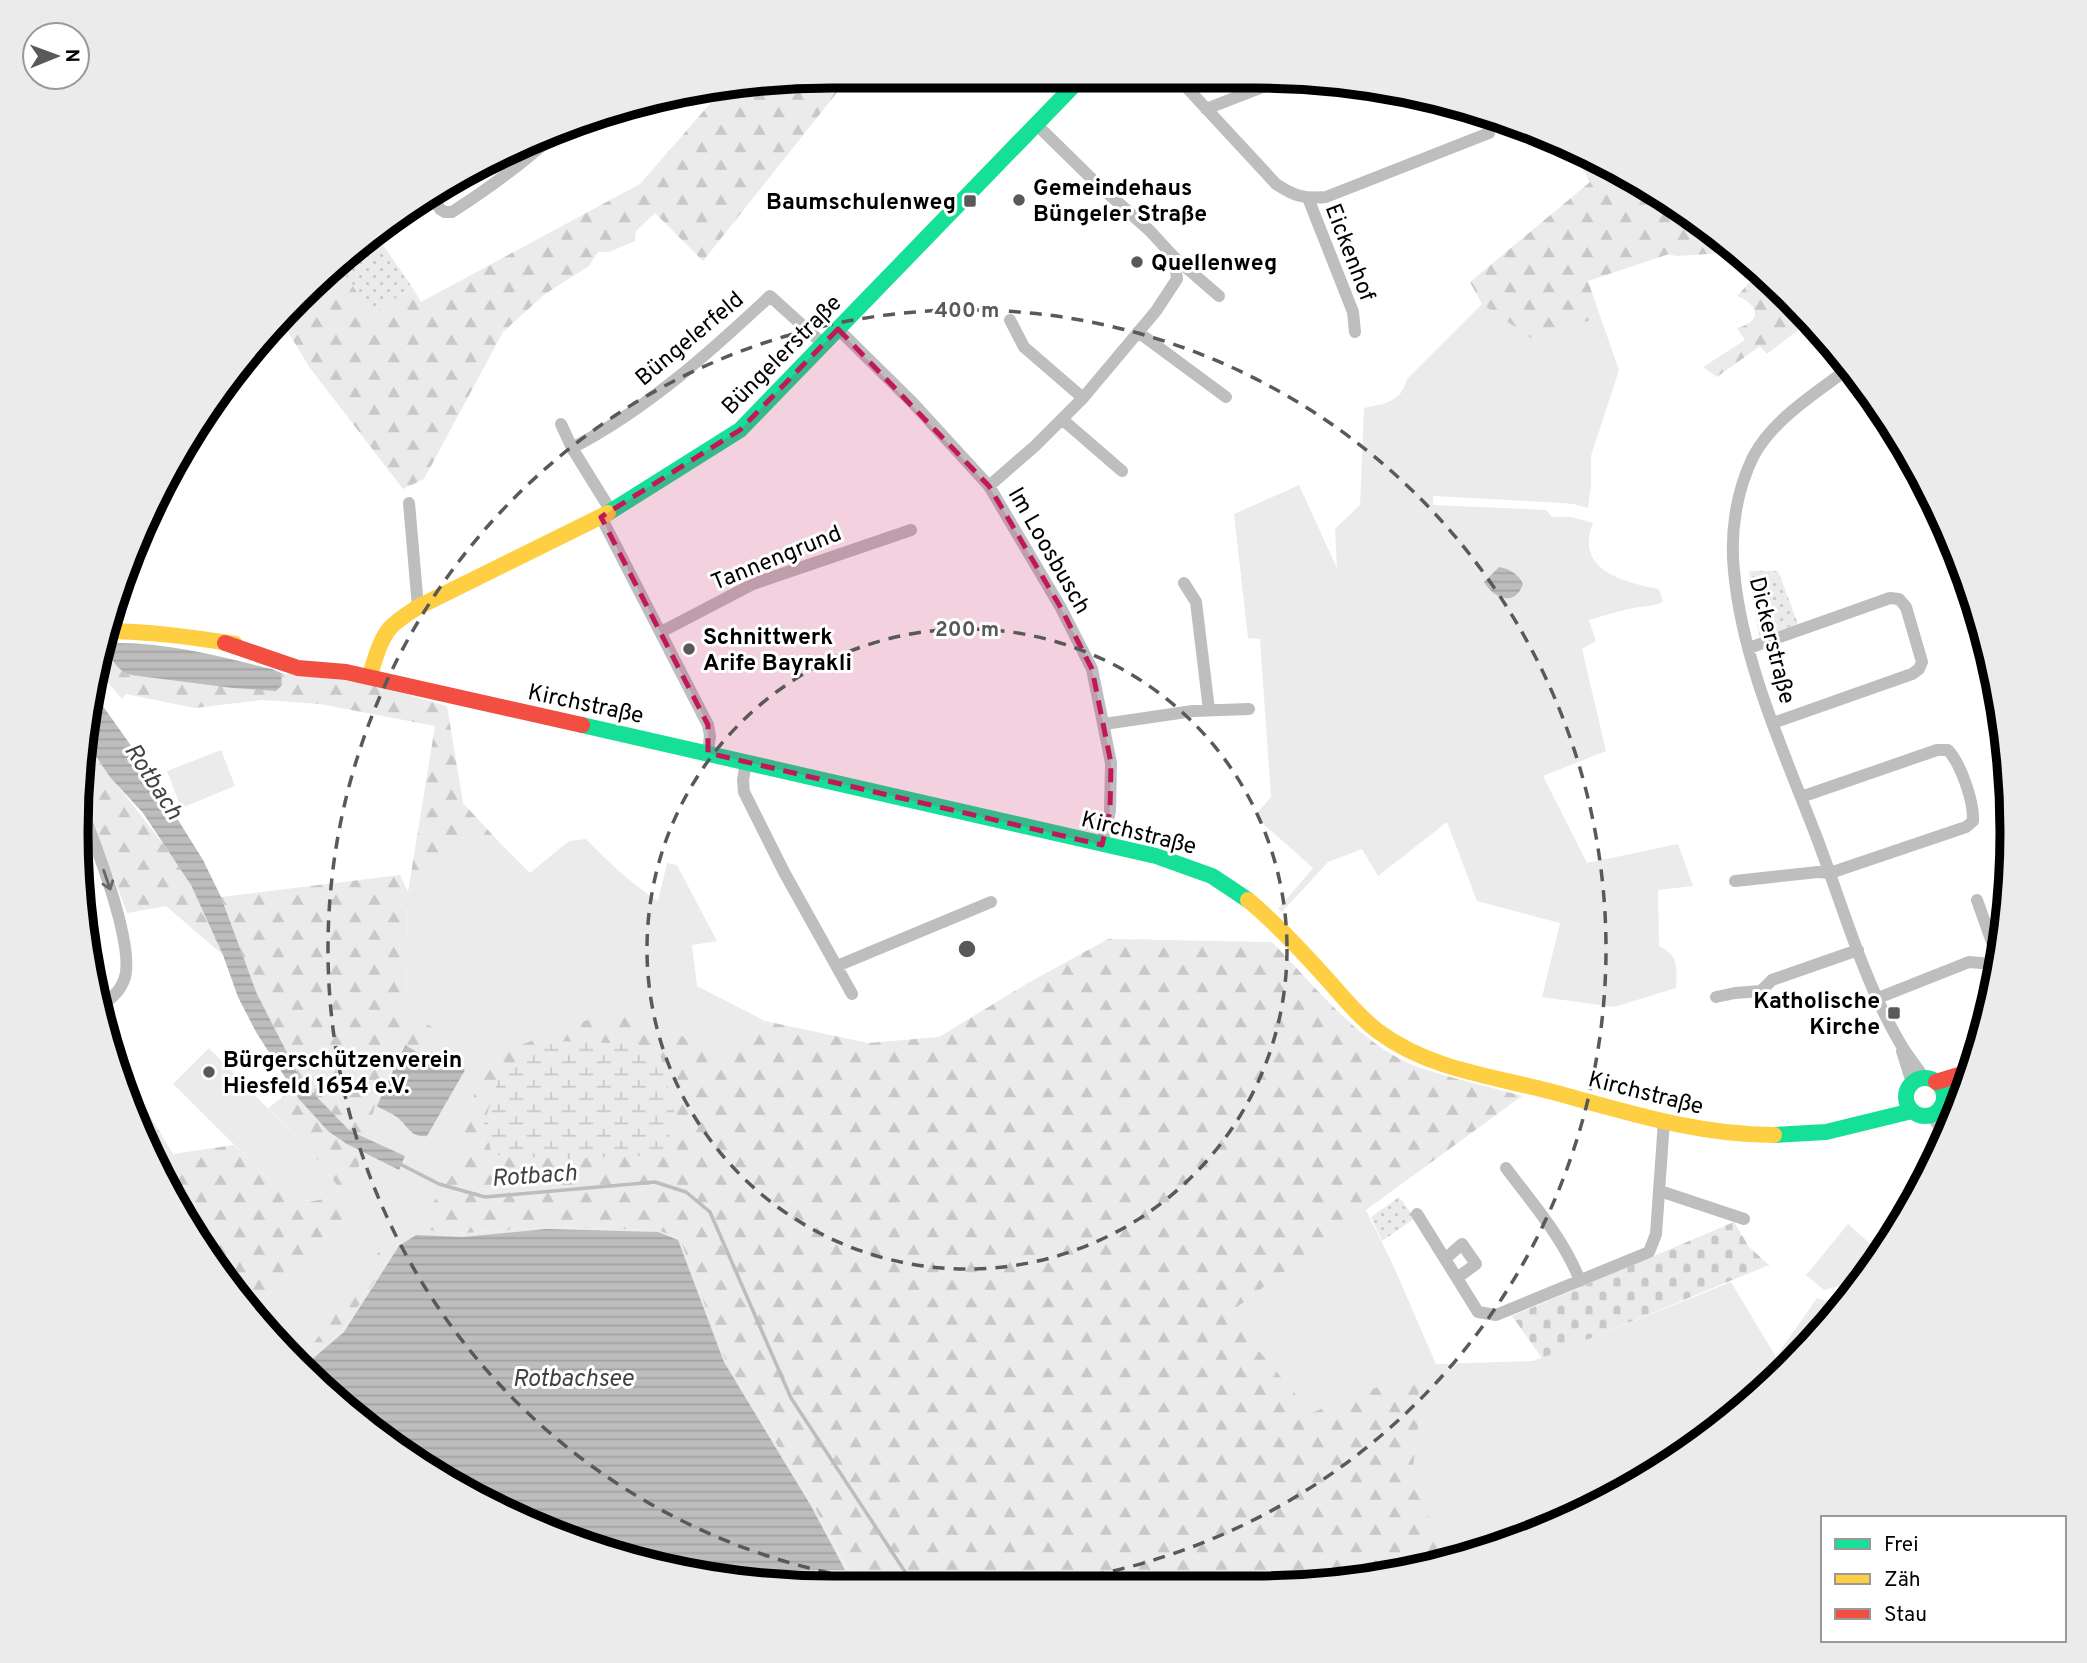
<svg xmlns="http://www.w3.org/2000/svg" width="2087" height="1663" viewBox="0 0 2087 1663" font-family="Overpass,sans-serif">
	<defs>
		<pattern id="forest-firs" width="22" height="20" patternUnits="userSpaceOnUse" patternTransform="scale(1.75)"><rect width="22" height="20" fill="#ebebeb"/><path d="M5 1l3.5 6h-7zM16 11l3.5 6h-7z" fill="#c8c8c8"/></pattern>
		<pattern id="wetland-marsh" width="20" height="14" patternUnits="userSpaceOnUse" patternTransform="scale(1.75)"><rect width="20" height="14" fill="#ebebeb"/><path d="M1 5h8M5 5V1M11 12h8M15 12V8" fill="none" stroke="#c8c8c8"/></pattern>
		<pattern id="cemetery-stones" width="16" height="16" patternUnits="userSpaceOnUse" patternTransform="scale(1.75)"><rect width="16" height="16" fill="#ebebeb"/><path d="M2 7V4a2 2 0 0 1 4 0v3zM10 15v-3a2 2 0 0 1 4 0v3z" fill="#c8c8c8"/></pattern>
		<pattern id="park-dots" width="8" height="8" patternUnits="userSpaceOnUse" patternTransform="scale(1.75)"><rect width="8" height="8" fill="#ebebeb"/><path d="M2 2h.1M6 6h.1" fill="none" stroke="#c8c8c8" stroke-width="1.8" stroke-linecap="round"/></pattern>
		<pattern id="water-rules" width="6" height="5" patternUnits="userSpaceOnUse" patternTransform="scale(1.75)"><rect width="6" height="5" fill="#bdbdbd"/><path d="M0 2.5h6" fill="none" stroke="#a1a1a1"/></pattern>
	</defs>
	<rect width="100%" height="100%" fill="#fff"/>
	<!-- grass -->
	<path fill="#ebebeb" d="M1482,304L1532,339L1588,321L1599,313L1619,370L1591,456V485L1588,508L1574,504L1546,502L1433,496V505L1546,510L1552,517H1571L1593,523C1592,527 1589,534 1589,539C1586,575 1633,584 1659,589L1663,602C1653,607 1640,606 1629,609C1616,612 1602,616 1589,620L1596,641L1582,649L1606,751L1543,776L1587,863L1678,844L1693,886L1658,890L1659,946C1679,955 1677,968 1676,988L1614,1007L1542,997L1560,923L1477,901L1447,822L1378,876L1362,849L1328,862L1282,912L1278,909L1313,868L1260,821L1258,812L1271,797L1260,639L1248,638L1234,514L1299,485L1337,568L1335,529L1360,505L1364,408C1383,404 1402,402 1407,379Z
		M221,750L235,786L181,808L167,771Z
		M468,831L500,843L530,873L569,841L586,839C609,863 631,883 658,901L667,863L677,865L717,941L692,945L697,986L765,1021L733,1053L609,1012L475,1092L455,1171L416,1228L466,1233L545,1227L658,1230L680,1239L726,1361L813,1504L849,1573L680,1572L542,1530L371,1432L302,1366L342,1331L391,1256L382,1250L313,1344L286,1352L263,1330L250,1312L345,1217L376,1102L405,1045L443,1035L406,1010L408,894L453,849Z
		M209,1048L321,1163L339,1188L333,1197L313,1201L288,1198L173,1084Z
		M1366,1210L1393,1265L1436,1364L1533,1361L1731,1282L1776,1357L1817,1298L1842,1306L1754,1400L1633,1487L1498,1548L1446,1558L1412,1475L1418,1427V1372L1311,1414L1228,1314Z
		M1848,1224L1877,1250L1848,1284L1824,1290L1806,1275Z"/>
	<!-- forest -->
	<path fill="url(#forest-firs)" d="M831,75H851L703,261L655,213L636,231L635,241L609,252H598L589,266L545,294L503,332L424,479L403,489L310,368L280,319L297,296L376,236L383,246L344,272L372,314L412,287L421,302L640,184L722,90Z
		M1572,148L1634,177L1739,252L1676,256L1669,254L1588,281L1599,313L1588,321L1532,339L1482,304L1470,282L1590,182Z
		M1761,270L1811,320L1767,354L1760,346L1717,377L1703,367L1745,340L1737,328C1764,321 1758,304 1737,296Z
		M100,643L108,645L106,647L282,685L281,673L367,683L447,706L463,803L500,843L468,831L453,849L408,894L406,1010L444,1035L432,1059L404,1045L376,1102L345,1217L250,1312L176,1209L119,1070L146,1109L173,1154L234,1145L288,1198L313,1201L333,1197L339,1188L321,1163L268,1108L302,1082L257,994L221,897L400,875L408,892L435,726L320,704L262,700L195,708L126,694L122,699L97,670Z
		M87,746L175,859L191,885L223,955L166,906L127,913L81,788Z
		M1108,939L1272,942C1313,984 1362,1047 1418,1067C1452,1079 1488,1086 1522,1096L1366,1210L1228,1314L1311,1413L1419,1371L1418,1427L1412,1475L1446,1558L1305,1586L831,1588L680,1572H849L813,1504L726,1361L680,1239L658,1230L545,1227L466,1233L415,1229L455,1171L475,1092L502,1052L609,1012L733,1053L765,1021L868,1043L939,1037L1028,983Z
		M381,1249L391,1256L342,1331L302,1366L286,1352L313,1344Z"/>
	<!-- wetland -->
	<path fill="url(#wetland-marsh)" d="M557,1041L637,1044L661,1057L676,1120L662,1155L562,1159L492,1155L484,1123L501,1072Z"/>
	<!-- cemetery -->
	<path fill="url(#cemetery-stones)" d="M1734,1222L1749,1247L1769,1265L1542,1358L1512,1316Z"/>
	<!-- park -->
	<path fill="url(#park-dots)" d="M383,245L412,287L372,314L343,272Z
		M1749,571H1778L1798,624L1759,637Z
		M1399,1197L1415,1218L1382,1241L1371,1217Z
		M755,1580H886L891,1588H831Z"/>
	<!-- water -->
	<path fill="url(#water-rules)" d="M1499,567C1508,568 1520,575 1523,584C1515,607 1494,599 1484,582Z
		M119,643C171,643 221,657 272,669L281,673L282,685L276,691L233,688L131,675C115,668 114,663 106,647L108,645Z
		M93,696L100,702L139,757L203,860L221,897L257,994L302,1082L350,1131L405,1156L399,1170L347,1144L328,1131L299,1099L256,1032L238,997L223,955L191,885L143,813L110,777L87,743Z
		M405,1045L432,1061L451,1060L465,1070L427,1136C411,1138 409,1127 398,1118C392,1113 383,1110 377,1106Z
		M546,1229L658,1232L678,1240L724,1362L811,1506L845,1570L676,1571L542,1530L371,1432L303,1367L344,1332L399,1246L416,1235L463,1237Z"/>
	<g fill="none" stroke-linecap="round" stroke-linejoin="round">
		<!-- stream -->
		<path stroke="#bdbdbd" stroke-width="3.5" d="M398,1163L439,1184L485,1197L655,1182L686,1192L710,1212L791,1398L915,1587"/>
		<!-- street -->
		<path stroke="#bebebe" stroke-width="12" d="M1176,76L1276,184C1294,196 1304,199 1326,197L1489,133
			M1206,109L1288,77
			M431,194L440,209L445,212H452C488,189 522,164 554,135
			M1308,198L1353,312L1355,332
			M1174,257L1219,296
			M1010,320L1024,347L1083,398
			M838,329L913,403L989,486L1061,608L1092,669L1111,763L1110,811L1102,845
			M1138,332L1226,397
			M1849,368C1816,393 1773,419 1753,457C1736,492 1730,533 1734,571C1742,660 1783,750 1815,833C1842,903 1862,978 1900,1043C1907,1055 1916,1066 1924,1078
			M1063,420L1122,471
			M561,424L572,448L611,511
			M572,448C647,409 709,353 770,296L823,344
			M989,486L1035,446L1083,398L1156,311L1177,279L1174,257L1150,231L1093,180L1037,125
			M409,503L418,607
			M601,517L708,725L710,736L708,753
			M1184,583L1196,602L1209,710
			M661,632L753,584L911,530
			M1749,648L1890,598L1899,599L1906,607L1922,662L1919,669L1912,674L1773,723
			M1104,724L1193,711L1249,709
			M746,763L743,780L744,792L784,872L852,994
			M79,803C93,837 137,948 124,980C119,993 110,1000 98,1007
			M1735,881L1818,872L1830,873L1966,827L1973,821C1974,802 1961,764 1948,750H1937L1801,797
			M837,966L991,902
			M1716,997L1735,993L1761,991L1772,980L1858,950
			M1878,998L1969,962L1993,964L1994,948L1977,900
			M1902,1051L1912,1083
			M1940,1107L1949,1125
			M1930,1115L1946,1134
			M1506,1168C1533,1204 1564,1239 1580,1281
			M1660,1191L1744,1219
			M1417,1214L1478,1312L1496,1315L1649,1252L1656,1234L1664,1121
			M1445,1259L1462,1244L1476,1264L1457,1278"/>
		<!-- fast -->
		<path stroke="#16e098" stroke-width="16" d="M608,513L740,430L1083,76
			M582,725L1156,856L1212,876L1248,900
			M1906 1097a19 19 0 1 1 38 0a19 19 0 1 1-38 0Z
			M1774,1135L1826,1132L1912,1111"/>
		<!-- slow -->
		<path stroke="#ffcf43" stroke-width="16" d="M103,631C148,631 191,637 235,644
			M369,677C375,661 379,641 390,628C397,620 409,613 418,607L608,513
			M1248,900C1277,924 1302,951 1327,979C1343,997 1360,1018 1379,1032C1429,1069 1491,1076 1549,1091C1624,1111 1696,1135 1774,1135"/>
		<!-- jam -->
		<path stroke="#f24e42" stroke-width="16" d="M225,643L298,668L346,672L582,725
			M1936,1082L1969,1072"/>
	</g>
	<!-- one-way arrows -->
	<defs><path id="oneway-shaft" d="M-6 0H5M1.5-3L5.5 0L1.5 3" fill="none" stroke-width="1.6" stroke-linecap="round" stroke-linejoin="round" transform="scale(1.75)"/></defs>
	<use stroke="#686868" href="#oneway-shaft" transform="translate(107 880) rotate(71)"/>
	<!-- marked area -->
	<path fill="#c2185b" fill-opacity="0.2" stroke="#c2185b" stroke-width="5" stroke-dasharray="14 9" stroke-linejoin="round" d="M838,329L989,486L1061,608L1092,669L1111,763L1110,811L1102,845L708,753V725L601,517L740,430Z"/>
	<!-- distance rings -->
	<g fill="none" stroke="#595959" stroke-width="3.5" stroke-dasharray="12 9">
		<circle cx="967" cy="949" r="320"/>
		<path d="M934 1587A639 639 0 1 1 1000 1587"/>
	</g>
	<!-- markers -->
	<g fill="#595959" stroke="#fff" stroke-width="2.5">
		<circle cx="1019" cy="200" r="7"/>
		<rect x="963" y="194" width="14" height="14" rx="3.5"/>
		<circle cx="1137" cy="262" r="7"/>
		<circle cx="689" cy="649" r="7"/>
		<rect x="1887" y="1006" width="14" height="14" rx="3.5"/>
		<circle cx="209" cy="1072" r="7"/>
	</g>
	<g text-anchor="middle" stroke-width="6" stroke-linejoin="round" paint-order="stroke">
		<!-- poi labels -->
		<g font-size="23" font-weight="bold" fill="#000" stroke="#fff" text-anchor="start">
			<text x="1033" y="195">Gemeindehaus<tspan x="1033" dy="26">Büngeler Straße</tspan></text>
			<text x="956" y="209" text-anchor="end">Baumschulenweg</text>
			<text x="1151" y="270">Quellenweg</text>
			<text x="703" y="644">Schnittwerk<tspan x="703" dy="26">Arife Bayrakli</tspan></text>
			<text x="1880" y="1008" text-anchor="end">Katholische<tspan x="1880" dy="26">Kirche</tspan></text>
			<text x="223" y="1067">Bürgerschützenverein<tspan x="223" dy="26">Hiesfeld 1654 e.V.</tspan></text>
		</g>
		<!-- street labels -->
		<g font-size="23" fill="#000" stroke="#fff">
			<text transform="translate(1351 252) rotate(69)" y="8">Eickenhof</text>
			<text transform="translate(689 338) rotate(-40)" y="8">Büngelerfeld</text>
			<text transform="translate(781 354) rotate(-45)" y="8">Büngelerstraße</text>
			<text transform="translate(1050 550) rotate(60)" y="8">Im Loosbusch</text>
			<text transform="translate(776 557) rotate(-22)" y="8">Tannengrund</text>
			<text transform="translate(1773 640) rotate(76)" y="8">Dickerstraße</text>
			<text transform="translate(586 703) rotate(12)" y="8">Kirchstraße</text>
			<text transform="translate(1139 832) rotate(14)" y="8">Kirchstraße</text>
			<text transform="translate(1646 1092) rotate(14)" y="8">Kirchstraße</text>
		</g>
		<!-- water labels -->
		<g font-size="24" font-style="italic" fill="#424242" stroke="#fff">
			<text transform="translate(154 781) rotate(57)" y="8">Rotbach</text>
			<text transform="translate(534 1175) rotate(-4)" y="8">Rotbach</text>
			<text x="573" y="1386">Rotbachsee</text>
		</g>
	</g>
	<!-- crop -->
	<path d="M0 0H2087V1663H0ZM832 88H1256A744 744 0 0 1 2000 832V832A744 744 0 0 1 1256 1576H832A744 744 0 0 1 88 832V832A744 744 0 0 1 832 88Z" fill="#ebebeb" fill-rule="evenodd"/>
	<path fill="none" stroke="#000" stroke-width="9" d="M832 88H1256A744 744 0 0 1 2000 832V832A744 744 0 0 1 1256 1576H832A744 744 0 0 1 88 832V832A744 744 0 0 1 832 88Z"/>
	<circle cx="967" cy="949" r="10" fill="#595959" stroke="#fff" stroke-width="3.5"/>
	<g font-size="21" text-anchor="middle" font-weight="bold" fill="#595959" stroke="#fff" stroke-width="6" stroke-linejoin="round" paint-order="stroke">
		<text x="967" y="317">400 m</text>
		<text x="967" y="636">200 m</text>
	</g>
	<!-- legend -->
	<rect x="1821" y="1516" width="245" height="126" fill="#ffffff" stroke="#999999" stroke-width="2"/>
	<rect x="1835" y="1539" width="35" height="10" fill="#16e098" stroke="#999999" stroke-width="2"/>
	<text x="1884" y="1551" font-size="21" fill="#000000">Frei</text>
	<rect x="1835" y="1574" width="35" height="10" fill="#ffcf43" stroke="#999999" stroke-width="2"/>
	<text x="1884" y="1586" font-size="21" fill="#000000">Zäh</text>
	<rect x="1835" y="1609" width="35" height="10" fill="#f24e42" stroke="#999999" stroke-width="2"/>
	<text x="1884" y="1621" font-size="21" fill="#000000">Stau</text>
	<!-- north arrow -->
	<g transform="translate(56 56) rotate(89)"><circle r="33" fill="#ffffff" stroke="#999999" stroke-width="2"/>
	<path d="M0-5L12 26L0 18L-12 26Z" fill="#595959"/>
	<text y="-10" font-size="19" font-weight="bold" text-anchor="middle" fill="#000000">N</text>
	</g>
</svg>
